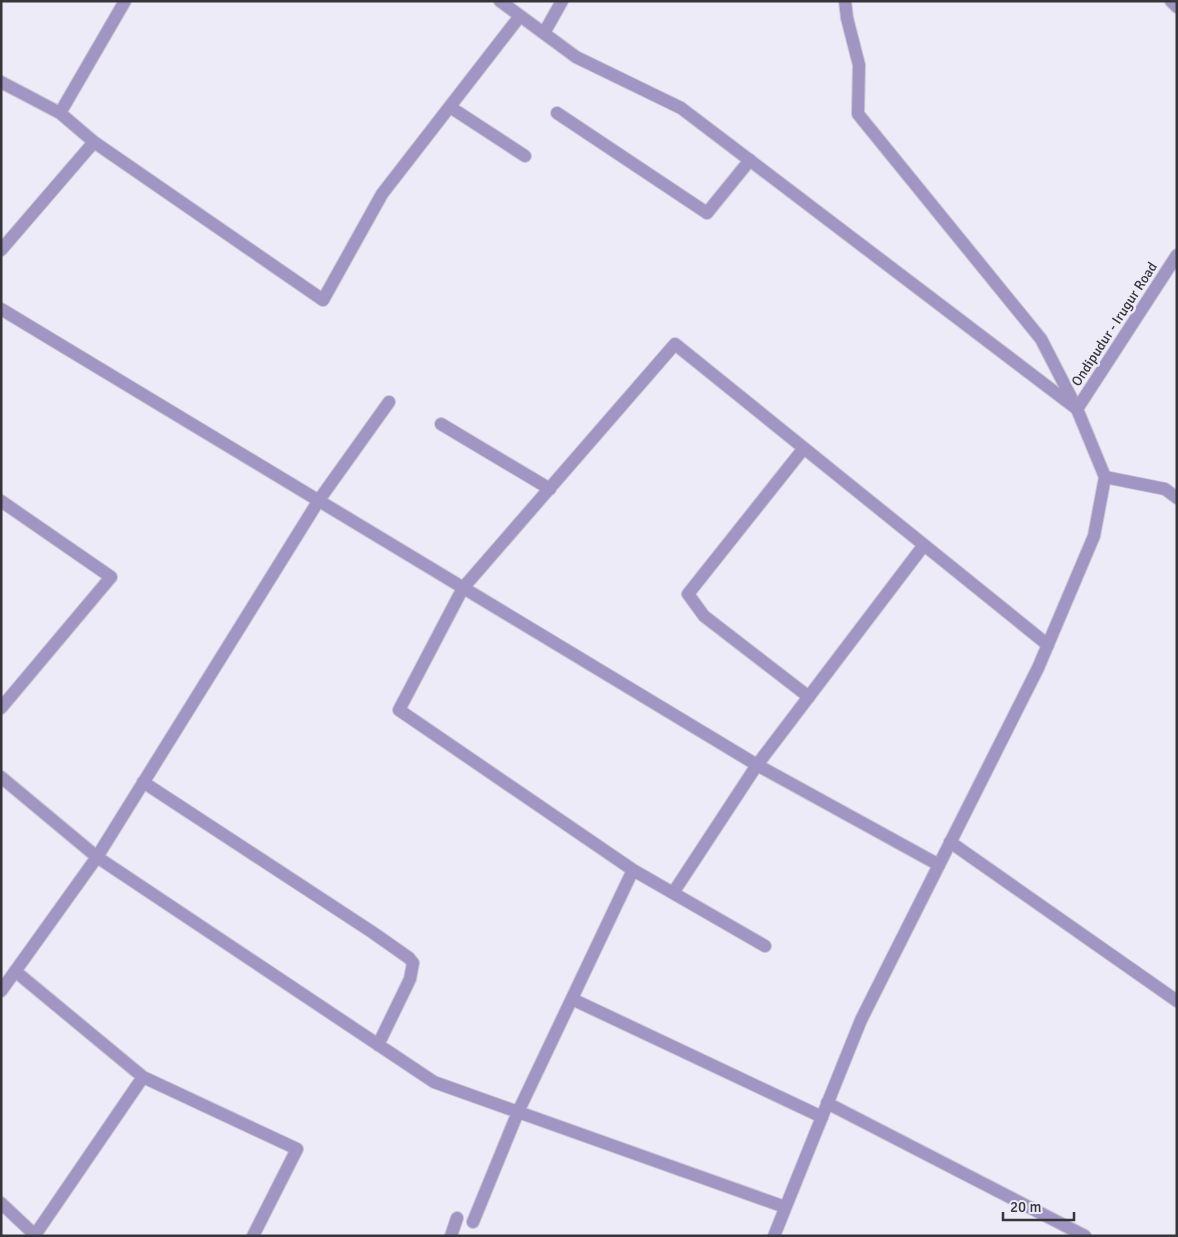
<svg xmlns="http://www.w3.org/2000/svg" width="1178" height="1237" viewBox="0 0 1178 1237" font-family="Signika,sans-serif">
	<rect width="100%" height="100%" fill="#eeebf9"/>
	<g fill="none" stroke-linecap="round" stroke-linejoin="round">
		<!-- minor casing -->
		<g stroke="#c9c7d3" stroke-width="14">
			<path id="minor" d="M500,1L576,57L681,108L1077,409
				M1171,1L1177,7
				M544,33L562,1
				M1,82L60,113L94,142L1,250
				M450,107L525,156
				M60,113L125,1
				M557,113L707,213L750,160
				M94,142L323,300L382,194L520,16
				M1,309L757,765L939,865
				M441,424L550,489
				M804,448L688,594L704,616L809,697
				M1105,477L1165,489L1177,498
				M1,501L111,577L1,708
				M1,777L97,857L434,1082L785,1207
				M143,782L372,932L409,958L413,963L410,979L378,1045
				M950,842L1177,1001
				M633,870L765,946
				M673,893L757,765L924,545
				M15,971L143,1077L297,1149L253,1236
				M1,991L97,857L319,500L389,402
				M572,999L822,1117
				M827,1103L1085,1236
				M1,1203L36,1236
				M473,1222L518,1112L633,870L399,710L463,588L675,344L1048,645
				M35,1235L143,1077
				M451,1236L457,1218"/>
		</g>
		<!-- tertiary casing -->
		<g stroke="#c9c7d3" stroke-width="14">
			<path id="tertiary" d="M1077,409L1177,255
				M774,1236L861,1020L1038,668L1094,536L1105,477L1077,409L1041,339L858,114L859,65L847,18L845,1"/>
		</g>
		<!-- minor -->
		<use href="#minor" stroke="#a196c3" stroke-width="12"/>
		<!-- tertiary -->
		<use href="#tertiary" stroke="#a196c3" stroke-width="12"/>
	</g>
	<g text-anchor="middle" stroke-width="5" stroke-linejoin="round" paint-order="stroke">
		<!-- street labels -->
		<g font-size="14" fill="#36353a" stroke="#eeebf9">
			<text transform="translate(1114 324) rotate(-57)" y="5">Ondipudur - Irugur Road</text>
		</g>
	</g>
	<!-- border -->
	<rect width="1178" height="1237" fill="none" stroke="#36353a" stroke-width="5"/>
	<!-- scale -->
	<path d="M1003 1212v8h71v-8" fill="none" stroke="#36353a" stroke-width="2.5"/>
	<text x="1010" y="1212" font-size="15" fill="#36353a" stroke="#eeebf9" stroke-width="4" paint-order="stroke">20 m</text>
</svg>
